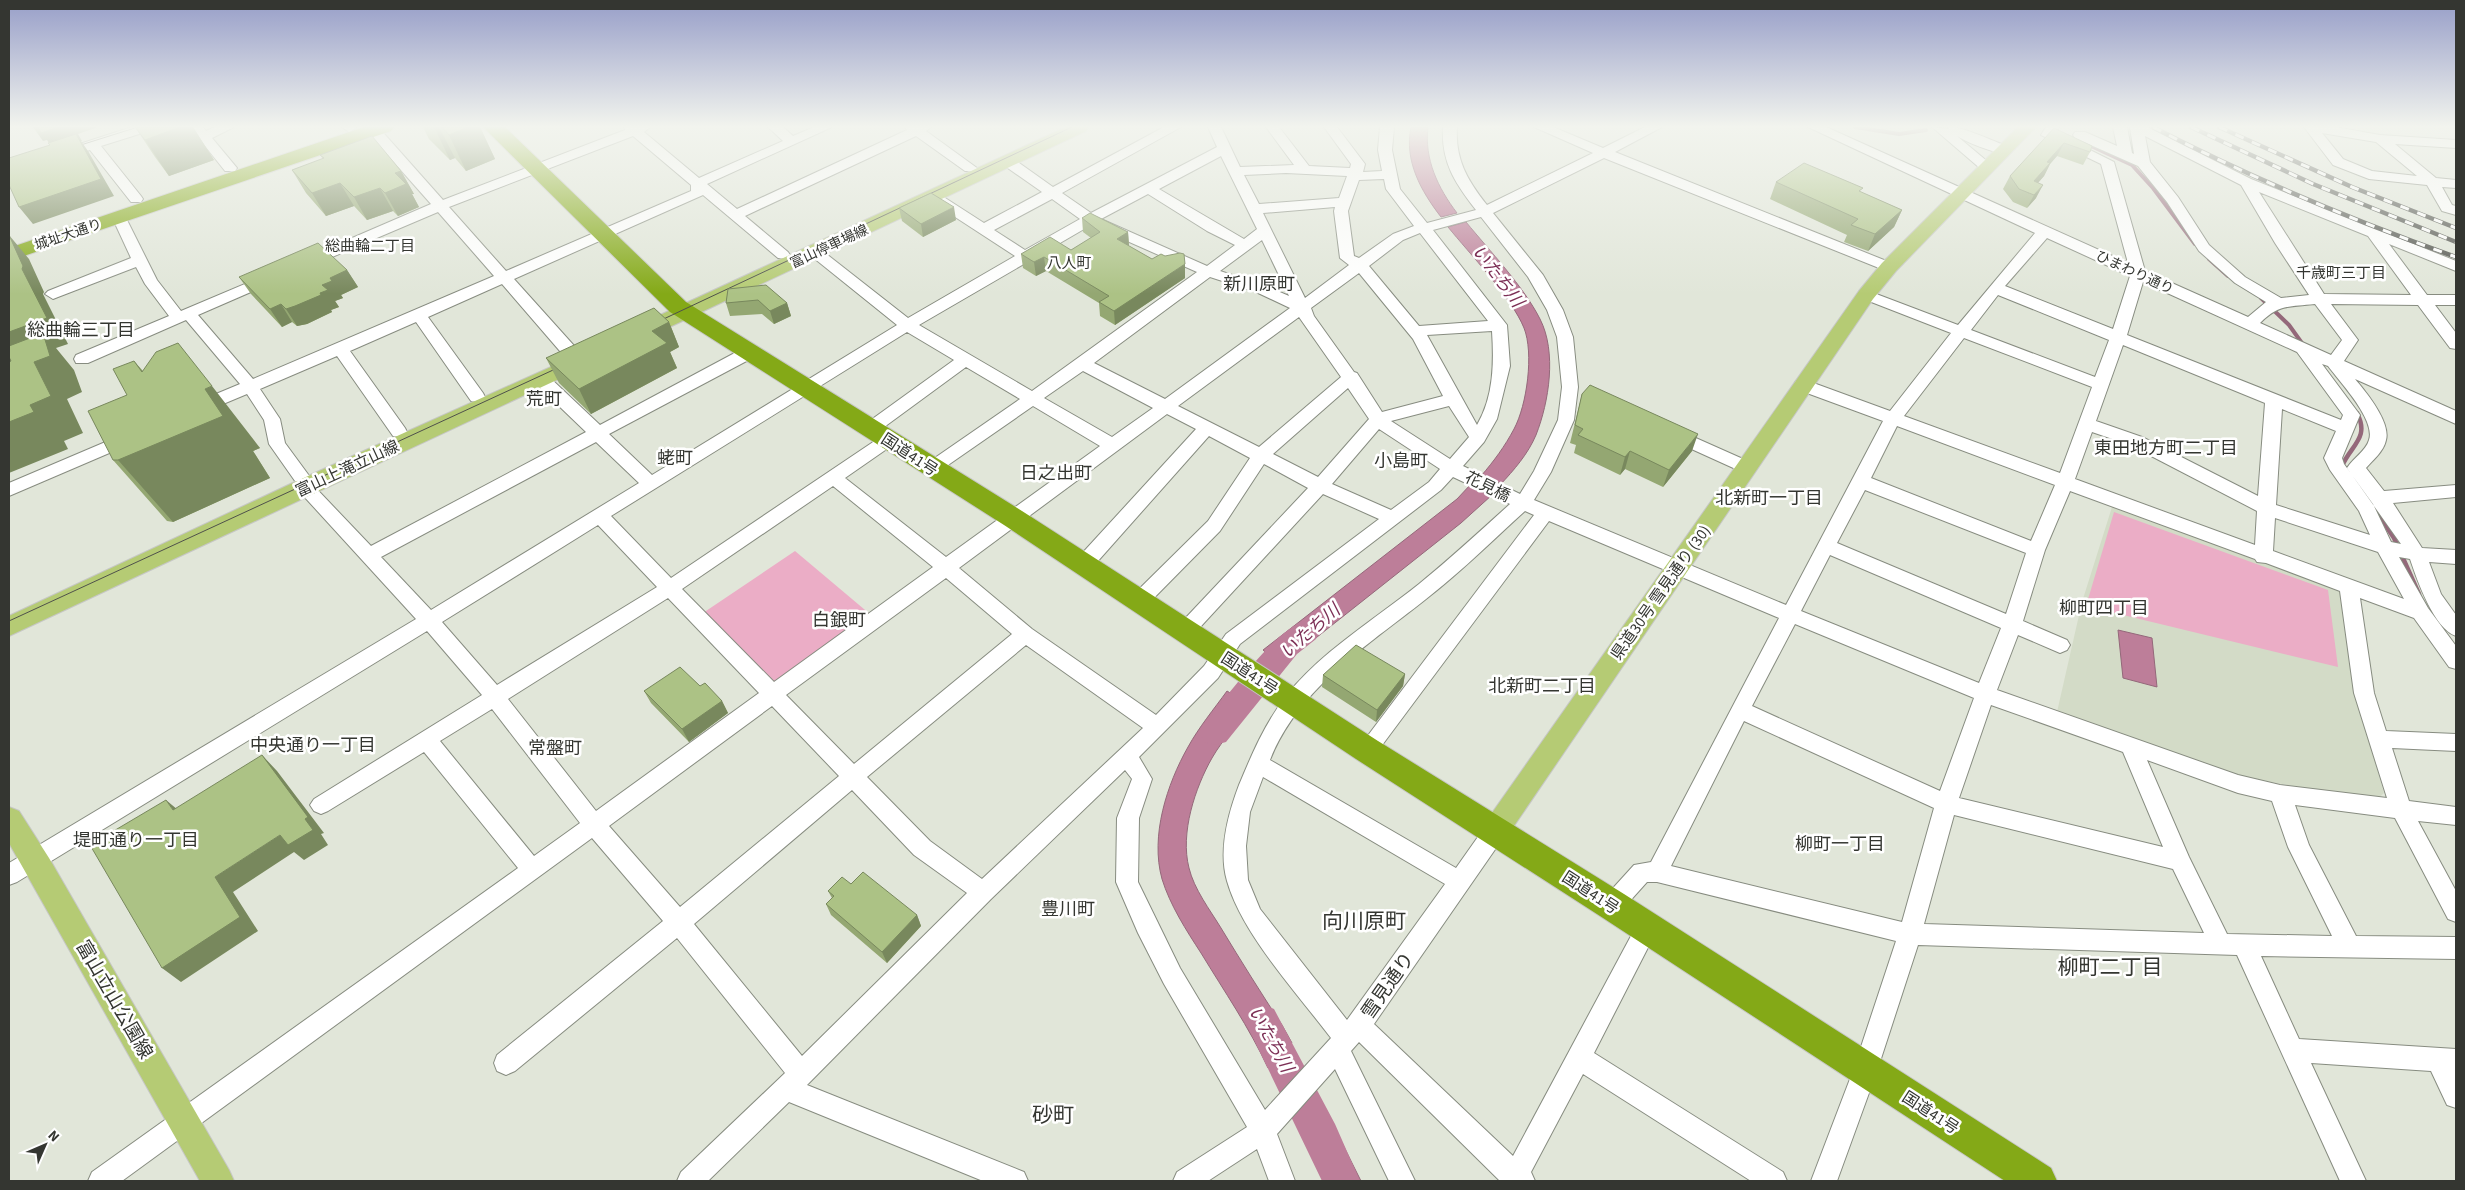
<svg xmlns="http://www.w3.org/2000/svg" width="2465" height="1190" viewBox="0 0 2465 1190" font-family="'Source Sans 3','Noto Sans JP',sans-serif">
	<rect width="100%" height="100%" fill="#e1e6d9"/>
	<!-- built -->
	<path fill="#d3dbc7" d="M2112,507L2340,591L2359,706L2384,793L2375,801L2233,775L2057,712L2082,602Z"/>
	<!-- green -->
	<path fill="#ebadc6" d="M2114,512L2328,590L2338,667L2086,606Z
		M795,551L871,615L775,683L700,615Z"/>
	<!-- water -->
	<path fill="#bd7e99" stroke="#94687a" d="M1411,127H1428C1424,159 1438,188 1457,213L1441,217C1421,191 1404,161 1411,127Z
		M1466,222C1489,250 1524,287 1540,319C1557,352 1549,402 1536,435C1528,454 1514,470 1500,485L1481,476C1494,461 1505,446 1514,429C1527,405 1534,353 1524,328C1512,298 1469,253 1448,227Z
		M1471,484L1492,495L1461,523L1283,664L1276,655L1271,657L1263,650L1457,499Z
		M2118,630L2152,638L2157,687L2123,678Z
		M1227,691L1237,697L1234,700L1240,704L1243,701L1253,707C1238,723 1223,739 1212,758C1195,788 1180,833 1189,868C1194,889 1210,910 1221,928C1241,961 1261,993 1282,1025L1292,1043L1268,1068C1249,1027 1224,991 1201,953C1186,930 1170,905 1162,879C1150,836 1167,784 1188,747C1199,727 1214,709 1227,691Z
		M1333,1125L1361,1181H1324L1310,1151Z"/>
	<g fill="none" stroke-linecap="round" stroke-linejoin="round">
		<!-- stream-far1 -->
		<path stroke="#94687a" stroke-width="4" d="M1855,127L1899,134L1926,130
			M2089,145L2132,165L2153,188L2195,244
			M2209,259L2228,276
			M2261,298L2289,325L2304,346"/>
		<!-- stream -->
		<path stroke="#94687a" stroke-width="4.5" d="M2342,466C2351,445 2370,438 2357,413
			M2374,508L2394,538L2419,594"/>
		<!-- river -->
		<path fill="#bd7e99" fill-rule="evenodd" d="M1306,620L1316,623L1320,631L1316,639L1297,654L1226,742L1215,745L1204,742L1200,733L1204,724C1228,696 1273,631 1306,620Z
			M1262,1004L1274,1009L1335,1124L1360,1181H1322L1245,1021L1250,1009Z"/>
		<!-- minor casing -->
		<g stroke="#878c80" stroke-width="2">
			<path id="minor" d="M132,127H153L152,130L101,146L141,196L143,199L141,202H131L90,150L60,159L53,155L55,152Z
				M190,127H203L206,131L215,127H234L212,138L237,168L235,171H225Z
				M342,127H356V128L349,132Z
				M624,127H650L644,132L699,178L783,141L768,127H783L793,136L814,127H832L707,184L737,209L907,130L905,127H931L926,131L977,168L975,171H965L916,136L745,216L788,252L790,255L788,258H778L703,195L514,279L577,349L579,353L577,357H565L502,284L428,317L483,393L485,397L483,401H471L416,322L350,351L405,428L407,432L405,436H393L337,356L260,389L280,419L285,443L310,477L307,481L311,483L371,546L586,432L535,383L533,379L535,375H547L600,425L744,348H756L758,352L756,356L609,434L652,475L897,325L810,255L808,252L810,249H820L908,318L1015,256L929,200L927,197L929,194H939L984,223L1042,192L1002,164L1000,161L1002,158H1012L1053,187L1164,127H1181L1062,193L1091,213L1217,147L1208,127H1221L1240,167L1294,165L1266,127H1279L1309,166L1350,168L1351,164L1324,127H1337L1365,164L1363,172L1382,171L1378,150L1380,127H1394L1392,150L1400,189L1427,223L1476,210C1455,183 1441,162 1443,127H1457C1455,159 1467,180 1487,205L1593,153L1534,127H1553L1603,148L1645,127H1662L1615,152L1894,264L1896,267L1894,270H1884L1604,158L1493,213L1543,275L1563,310L1573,337L1578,387L1574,420L1551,472L1534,500L1786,605L1883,421L1796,389L1794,385L1796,381H1808L1890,411L1951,333L1861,298L1858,295L1861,292H1871L1958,325L2035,233L1808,127H1826L2128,263L2101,164L2041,135L2046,127H2059L2056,133L2114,162L2145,271L2248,317L2266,302L2235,283L2199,251L2167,202L2138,166L2075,138L2073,135L2075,132H2085L2117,146L2113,127H2127L2132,153L2134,154L2130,127H2147L2251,179L2456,261V271L2389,244L2427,295H2456V305H2435L2456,333V349L2450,348L2418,305L2331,304L2358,340L2344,361L2456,411V424L2355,379C2366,392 2391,422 2386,440C2384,451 2373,460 2366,468L2384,491L2456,485V497L2393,503L2422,548L2456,550V564L2429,562L2441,594L2456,615V636C2434,629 2417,580 2410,559L2399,557L2428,608L2456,646V669L2449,667L2414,618L2360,598L2374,693L2386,731L2456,734V751L2392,748L2409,801L2456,807V825L2418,821L2456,891V922L2448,919L2395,818L2295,805L2309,845L2356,936L2456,937V959L2261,956L2299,1039L2456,1049V1108L2447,1105L2431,1071L2311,1063L2366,1181H2340L2237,955L1918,945L1877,1071L1837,1181H1811L1853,1071L1896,941L1657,882H1647L1620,912L1612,915L1604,912L1601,905L1604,898L1634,865L1651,862L1779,618L1549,521L1374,756L1367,759L1360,756L1357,750L1534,515L1525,511C1494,539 1464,569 1431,595C1372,643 1299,686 1270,760L1456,868L1487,824L1495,822L1503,824L1506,831L1503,838L1374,1024L1513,1156L1639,921L1647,918L1655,921L1658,928L1594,1053L1783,1172L1787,1181H1751L1583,1074L1531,1172L1535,1181H1500L1359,1042L1351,1051L1415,1181H1389L1335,1069L1277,1134L1295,1181H1269L1257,1149L1208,1181H1173L1177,1172L1247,1127L1164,984L1138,933L1116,882L1117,818L1132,779L1125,770L991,899L807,1085L1024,1172L1028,1181H983L789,1102L708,1181H677L681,1172L785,1073L677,938L515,1071L506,1075L497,1071L494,1063L497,1055L663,921L592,838L122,1181H88L92,1172L518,868L424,752L328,811L321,814L314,811L310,805L314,799L482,695L427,631L17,882L9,885V863L416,619L299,491L296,487L299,483L295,481L269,444L264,420L247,394L204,412H192L190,408L192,404L240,384L186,320L88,363H76L74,359L76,355L169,316L145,284L136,267L58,297L53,299L45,294L48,291L131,258L112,217L119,213L124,214L157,280L181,311L264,276H274L277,279L274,282L198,315L253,379L494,276L438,212L311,266H301L299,263L301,260L431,204L369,134L367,131L369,128H379L443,200L625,130ZM633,136L691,185V191L506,271L449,207ZM2145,136L2241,185L2275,243L2309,295L2281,298L2245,277L2209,245L2178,197L2150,162ZM1221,156L1257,229L1244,239L1159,189ZM1286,173L1347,176L1339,198L1259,204L1244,175ZM1384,179L1386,189L1414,226L1393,234L1359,258L1354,256L1348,211L1359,180ZM2259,192L2368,236L2411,295L2324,294ZM1148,194L1207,231L1235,245L1207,266L1101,219ZM1052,199L1080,219L1025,250L994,230ZM1335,207L1334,211L1340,258L1349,265L1305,298L1263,213ZM1481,217L1528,277L1547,310L1557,337L1562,387L1558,420L1534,471L1520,494L1463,466L1484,442L1497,419L1510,366L1507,325L1433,230ZM1091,225L1197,272L1032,391L919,325ZM1420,233L1488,321L1419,326L1369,266L1403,240ZM2047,238L2130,276L2113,329L2005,286ZM1262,240L1289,296L1266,286L1220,271ZM1359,273L1413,339L1443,396L1382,412L1357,373L1354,372L1314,316L1311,308ZM1210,277L1256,292L1290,308L1165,399L1094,363ZM2143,282L2297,352L2343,415L2341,420L2127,335ZM1998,295L2109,340L2095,377L1971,330ZM2315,304L2342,340L2331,355L2260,323C2279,304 2289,307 2315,304ZM1299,317L1341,377L1259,447L1178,406ZM1492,331C1494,362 1494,396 1477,425L1427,335ZM907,332L954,360L864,425L862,429L864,433H876L966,367L1020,399L926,464L923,468L926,472L932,474L938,472L1033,406L1100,446L946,557L845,478L894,444L896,440L894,436H882L671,578L611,516ZM1964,338L2092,387L2060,473L1904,416ZM2123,345L2265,403L2258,496L2142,437L2096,421ZM2322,364L2328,366C2340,382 2376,420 2369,440C2366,451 2353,458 2347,468L2401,544L2391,542L2373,504L2344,464L2342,458L2360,415ZM1083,371L1153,408L1112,437L1044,398ZM1348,388L1369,419L1318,477L1273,454ZM1449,406L1469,437L1450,459L1391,421ZM2282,409L2336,431L2324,458L2330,470L2359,511L2370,535L2276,505ZM1167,414L1196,429L1076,560L1074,565L1076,570L1083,572L1090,570L1209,436L1250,458L1208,521L1132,596L1130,601L1132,606L1139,608L1146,606L1220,531L1264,464L1308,488L1178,626L1175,631L1178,636L1185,639L1192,636L1323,494L1379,519L1226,634L1204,666L1156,715L1032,629L959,568ZM1897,426L2055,485L2031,541L1871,478ZM1379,429L1440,469L1429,482L1391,510L1332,484ZM2092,432L2130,445L2257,511L2255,545L2075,479ZM596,442L639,483L431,610L381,557ZM1453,477L1510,504C1480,531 1450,559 1419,584C1374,620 1322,651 1286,696C1264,725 1252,754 1239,785C1228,814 1218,850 1227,881C1242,934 1297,993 1331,1038L1265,1110L1180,968L1138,882L1139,818L1152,779L1139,757L1218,678L1240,644L1441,490ZM833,486L933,567L774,682L682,589ZM1865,490L2026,553L2006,614L1837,543ZM2070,491L2255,559L2257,562L2266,563L2340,591L2354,693L2387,798L2280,785L2238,775L1997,690L2018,635L2060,653L2067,650L2070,645L2067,640L2023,621L2045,550ZM2275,518L2378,552L2404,599L2273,551ZM598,525L657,587L497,685L442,622ZM1830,555L2001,628L1979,683L1801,611ZM946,578L1012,634L854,764L786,695ZM668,598L759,693L596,811L508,699ZM1795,624L1974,698L1940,791L1752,706ZM1026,645L1143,728L982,879L930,841L867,777ZM1991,705L2123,752L2163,847L1959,798ZM772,706L839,776L680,907L609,826ZM492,709L580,823L534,856L440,741ZM1744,721L1934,808L1902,922L1671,866ZM2147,760L2238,793L2272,801L2288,847L2332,936L2227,934L2189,857ZM1263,777L1445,884L1347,1020L1260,909L1248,880L1246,846L1250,812ZM852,790L914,855L967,893L802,1056L694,924ZM1954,815L2173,869L2204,933L1924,924Z
				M1932,127L1949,129L1948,127C1966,127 1991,141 2010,147L2012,150L2010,153C1999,156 1966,142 1957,136L1994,167L1987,171L1982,170Z
				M2304,127H2335L2380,135L2456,140V148L2395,144L2436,178L2456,180V188L2442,187L2452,205L2456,206V215L2442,211L2427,185L2369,179L2333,165ZM2322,133L2376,142L2417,176L2372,171L2343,159Z
				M1671,427L1752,463L1755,467L1752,471L1746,473L1740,471L1665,437L1663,433L1665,429Z
				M129,432L135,434L137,438L135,442L9,496V483Z"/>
		</g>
		<!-- major casing -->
		<g stroke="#c6c7c5" stroke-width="2">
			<path id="major" d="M1066,127H1088L1086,131L644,339L637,340L630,339L627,334L630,329Z
				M2018,127H2036L1896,271L1873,299L1505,839L1495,843L1485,839L1481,831L1485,823L1859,291L1882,263Z
				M582,353L589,355L592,360L589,365L9,636V616L297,481Z
				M9,807L19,811L49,858L229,1170L234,1181H200L9,843Z"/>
		</g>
		<!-- highway casing -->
		<g stroke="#c6c7c5" stroke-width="2">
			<path id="highway" d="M364,127H394L391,131L9,261V248Z
				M483,127H505L686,302L1022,511L1378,741L1624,894L2051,1168L2057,1181H2005L1600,916L1356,759L1004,525L670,312Z"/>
		</g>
		<!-- minor -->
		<use href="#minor" fill="#fff" fill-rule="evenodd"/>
		<!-- major -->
		<use href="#major" fill="#b5cb74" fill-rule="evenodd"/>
		<!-- highway -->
		<use href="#highway" fill="#84a917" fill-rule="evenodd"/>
		<!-- tram -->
		<path stroke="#4f514b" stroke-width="1" d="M68,149L138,127
			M653,324L1072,127
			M9,621L564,365"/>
		<!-- rail casing -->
		<g stroke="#4f514b" stroke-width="4.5">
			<path id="rail" d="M2153,127C2251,178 2352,220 2456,257
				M2191,127L2313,184L2456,242
				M2219,127L2352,187L2456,228"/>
		</g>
		<!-- rail -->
		<use href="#rail" stroke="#fff" stroke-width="3" stroke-dasharray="9" stroke-linecap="butt"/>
	</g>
	<!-- wall -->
	<path fill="#94a772" d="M135,127H193L214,160L169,176L155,157Z
		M423,127H480L495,159L466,171L455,158L450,160L429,139Z
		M2054,128L2090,152L2083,165L2057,156L2050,164L2044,176L2038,183L2036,198L2027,208L2013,202L2003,189L2010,176Z
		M320,155L401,171L414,194H412L419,207L398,216L393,211L367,220L354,206L326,216L306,193L292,170L323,159Z
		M1776,182L1861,192L1902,210L1894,227L1868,251L1844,242L1847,235L1770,199Z
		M899,208L956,220L923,237L902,221Z
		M1082,218L1128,232L1129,246L1185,278L1115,325L1100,316L1099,303L1046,271L1036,276L1023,268L1021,254L1071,250L1091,238L1083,232Z
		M347,270L358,287L341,295L343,298L335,301L339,307L331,310L332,312L307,324L297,326L292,322L282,327L251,294L239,277Z
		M728,289L787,303L791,316L774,324L762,314L730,316L726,303Z
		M669,322L679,347L670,352L677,368L591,414L559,383L546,358Z
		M134,361L143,371L260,448L253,451L270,478L173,522L167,521L113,460Z
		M1582,394L1692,451L1663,487L1625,469L1620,475L1574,453L1576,445L1570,443Z
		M1405,674L1403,686L1376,722L1322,687L1323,675Z
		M700,686L722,701L728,713L689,742L651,703L644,691Z
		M851,884L917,915L921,926L887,963L831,915L826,904L832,898L828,891Z"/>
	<!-- shaded-wall -->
	<path fill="#78885d" d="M33,127H98L78,134L82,141H81L88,151L114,196L33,224L19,207L54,150L47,140L43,141Z
		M180,127H193L214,160L169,176L145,140Z
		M434,127H439L455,158L450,160Z
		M468,127H480L495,159L466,171L449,135Z
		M2064,143L2057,156L2050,164L2044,176L2028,194L2034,181L2047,162Z
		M401,171L414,194H412L419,207L398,216L385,193L395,173Z
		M340,183L354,206L326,216L312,193Z
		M2043,185L2036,198L2027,208L2034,195Z
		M380,188L393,211L367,220L354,197Z
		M954,207L956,220L923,237L921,224Z
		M1902,210L1894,227L1868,251L1875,234Z
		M1128,232L1129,246L1117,239Z
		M9,235L29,259L44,292L43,294L68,344L56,348L74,370L82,392L67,399L83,433L64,441L68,449L9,473Z
		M1044,257L1046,271L1036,276L1034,262Z
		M1185,264V278L1115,325L1114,311Z
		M347,270L358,287L341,295L343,298L335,301L339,307L331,310L332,312L307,324L297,326L286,309L320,293L322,285L330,278Z
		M787,303L791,316L774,324L770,311Z
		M281,304L292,322L282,327L270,309Z
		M669,322L679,347L670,352L677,368L591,414L579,389L652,331Z
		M134,361L184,423L205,389L212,386L260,448L253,451L270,478L173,522L118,460L142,372Z
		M1698,434L1692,451L1663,487L1669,470Z
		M1630,451L1625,469L1620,475L1625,457Z
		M1405,674L1403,686L1376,722L1377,710Z
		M722,701L728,713L689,742L682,729Z
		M262,755L277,771L324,833L321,834L328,845L304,860L294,852L233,892L258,931L181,982L162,968L215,877L280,835Z
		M166,800L184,815L173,810Z
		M917,915L921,926L887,963L882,952Z"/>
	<!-- building -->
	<path fill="#acc285" stroke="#78885d" d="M38,127H59L41,133Z
		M135,127H180L145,140Z
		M442,127H468L449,135Z
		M2054,128L2092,146L2090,152L2064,143L2047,162L2050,163L2034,181L2043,185L2034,195L2019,189L2010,176Z
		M76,134L101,179L19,207L9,185V158L50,145L48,143Z
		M372,136L401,171L395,173L406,184L385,193L380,188L354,197L340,183L312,193L292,170L324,158L320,155Z
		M1804,163L1863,188L1859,191L1902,210L1875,234L1851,225L1858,219L1776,182Z
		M931,193L954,207L921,224L899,208Z
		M1090,213L1128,232L1117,239L1152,259L1161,254L1165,256L1180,253L1184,254L1185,264L1114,311L1099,302L1109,296L1044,257L1034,262L1021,254L1050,237L1071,250L1100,232L1082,218Z
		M9,235L23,266L22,269L47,318L9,332Z
		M318,243L347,270L330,278L332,281L322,285L328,290L320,293L321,295L295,306L286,309L281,304L270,309L239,277Z
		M766,285L787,303L770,311L758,300L726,303L728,289Z
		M654,308L669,322L652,331L667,343L579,389L546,358Z
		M43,333L50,356L34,362L51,396L30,405L34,412L9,422V362L11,361L9,357V346Z
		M178,343L212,386L205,389L223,416L118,460H113L88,411L127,395L113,369L134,361L142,372L156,352Z
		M1590,385L1698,434L1669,470L1630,451L1625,457L1578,435L1583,429L1575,425L1582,394Z
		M1356,645L1405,674L1377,710L1323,675Z
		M680,667L700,686L705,683L722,701L682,729L644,691Z
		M262,755L308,817L305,819L313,830L288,845L280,835L215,877L240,917L162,968L90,845L166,800L173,810Z
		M863,872L917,915L882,952L826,904L834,896L828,891L842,877L851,884Z"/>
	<!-- sky -->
	<linearGradient id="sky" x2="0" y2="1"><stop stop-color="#979ec8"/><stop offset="0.43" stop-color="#f2f4ee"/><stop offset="1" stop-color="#f2f4ee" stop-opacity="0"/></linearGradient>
	<rect width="2465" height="294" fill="url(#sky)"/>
	<g text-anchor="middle" stroke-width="5" stroke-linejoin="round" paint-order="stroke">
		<!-- far-street labels -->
		<g font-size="14" fill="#343631" stroke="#fff">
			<text transform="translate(68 234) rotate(-19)" y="5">城址大通り</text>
			<text transform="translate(829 246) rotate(-25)" y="5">富山停車場線</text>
			<text transform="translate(2135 272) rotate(25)" y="5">ひまわり通り</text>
		</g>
		<!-- far-neighbourhood labels -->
		<g font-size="15" fill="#343631" stroke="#fff">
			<text x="370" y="251">総曲輪二丁目</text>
			<text x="1069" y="268">八人町</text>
			<text x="2341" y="278">千歳町三丁目</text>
		</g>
		<!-- street labels -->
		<g font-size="16" fill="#343631" stroke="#fff">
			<text transform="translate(910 454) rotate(33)" y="6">国道41号</text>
			<text transform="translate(347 468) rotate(-25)" y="6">富山上滝立山線</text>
			<text transform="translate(1488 486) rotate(26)" y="6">花見橋</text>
			<text transform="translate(1660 592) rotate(-55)" y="6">県道30号 雪見通り (30)</text>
			<text transform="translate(1250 673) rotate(33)" y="6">国道41号</text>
			<text transform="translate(1591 892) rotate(33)" y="6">国道41号</text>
			<text transform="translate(1931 1112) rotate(33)" y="6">国道41号</text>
		</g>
		<!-- water labels -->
		<g font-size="18" font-style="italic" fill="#7c2f55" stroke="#fff">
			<text transform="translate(1498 276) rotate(53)" y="6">いたち川</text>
			<text transform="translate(1310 631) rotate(-41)" y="6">いたち川</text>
			<text transform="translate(1271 1039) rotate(61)" y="6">いたち川</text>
		</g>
		<!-- neighbourhood labels -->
		<g font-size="18" fill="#343631" stroke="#fff">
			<text x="1259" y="290">新川原町</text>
			<text x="81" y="336">総曲輪三丁目</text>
			<text x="544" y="405">荒町</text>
			<text x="2166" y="454">東田地方町二丁目</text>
			<text x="675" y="464">蛯町</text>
			<text x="1401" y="467">小島町</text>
			<text x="1056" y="479">日之出町</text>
			<text x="1769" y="504">北新町一丁目</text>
			<text x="2104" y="614">柳町四丁目</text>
			<text x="839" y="626">白銀町</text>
			<text x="1542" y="692">北新町二丁目</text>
			<text x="313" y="751">中央通り一丁目</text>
			<text x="555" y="754">常盤町</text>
			<text x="136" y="846">堤町通り一丁目</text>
			<text x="1840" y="850">柳町一丁目</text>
			<text x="1068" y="915">豊川町</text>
		</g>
		<!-- near-street labels -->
		<g font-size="19" fill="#343631" stroke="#fff">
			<text transform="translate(1387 985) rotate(-55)" y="7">雪見通り</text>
			<text transform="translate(115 999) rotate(60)" y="7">富山立山公園線</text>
		</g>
		<!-- near-neighbourhood labels -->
		<g font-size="21" fill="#343631" stroke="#fff">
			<text x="1364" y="928">向川原町</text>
			<text x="2110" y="974">柳町二丁目</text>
			<text x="1053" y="1122">砂町</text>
		</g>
	</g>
	<!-- border -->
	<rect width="2465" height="1190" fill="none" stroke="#343631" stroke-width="20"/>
	<!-- north arrow -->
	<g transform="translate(45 1145) rotate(45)" stroke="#ffffff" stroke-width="4" paint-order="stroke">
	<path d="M0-4L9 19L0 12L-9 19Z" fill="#343631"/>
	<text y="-8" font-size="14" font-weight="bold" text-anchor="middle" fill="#343631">N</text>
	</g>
</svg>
